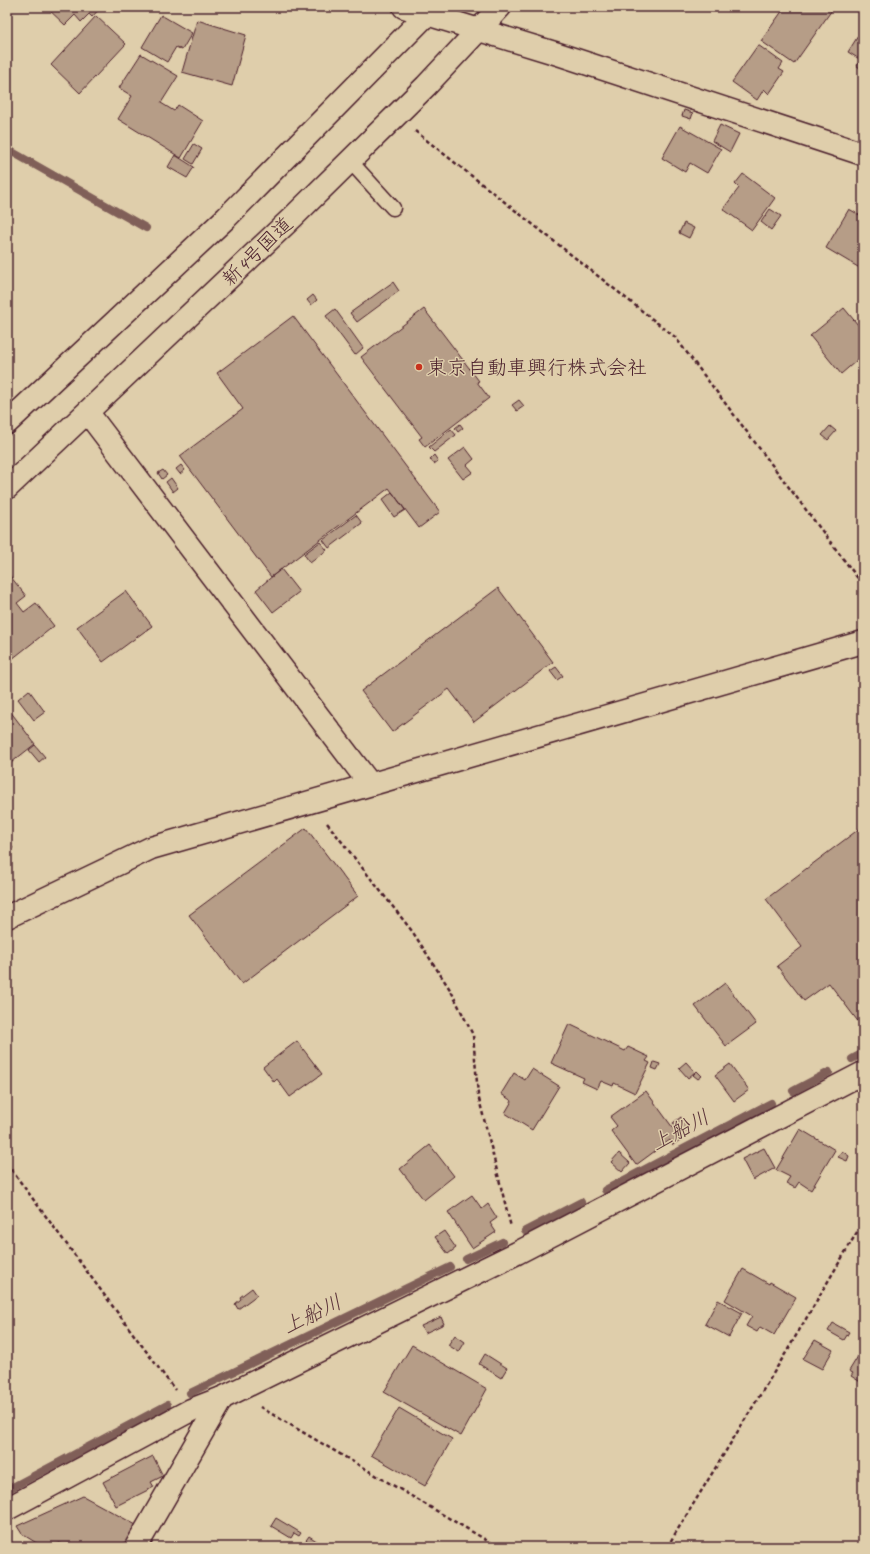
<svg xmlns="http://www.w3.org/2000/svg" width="870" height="1554" viewBox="0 0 870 1554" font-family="Caveat,'Klee One',sans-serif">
	<rect width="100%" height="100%" fill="#dfceab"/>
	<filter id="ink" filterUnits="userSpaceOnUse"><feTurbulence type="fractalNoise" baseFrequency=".025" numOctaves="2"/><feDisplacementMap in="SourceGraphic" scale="8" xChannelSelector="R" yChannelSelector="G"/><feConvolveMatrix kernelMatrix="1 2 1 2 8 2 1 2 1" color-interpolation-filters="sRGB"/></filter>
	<g filter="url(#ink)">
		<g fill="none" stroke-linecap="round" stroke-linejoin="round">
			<!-- stream -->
			<path stroke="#805f59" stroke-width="8" d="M7,149L146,228
				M852,1059L863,1053
				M793,1091L829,1072
				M605,1190L771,1103
				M525,1231L581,1202
				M466,1259L502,1242
				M190,1393L450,1267
				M7,1490L167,1405"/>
		</g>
		<!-- building -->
		<path fill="#b69d87" stroke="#4a1f2b" d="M46,7H101L92,17L89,14L81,22L75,15L65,25Z
			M785,7H834L794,64L761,41Z
			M161,15L192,33L182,50L176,47L167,62L142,47Z
			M96,16L126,44L80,93L51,65Z
			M197,20L246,35L232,86L182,72Z
			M863,28V70L857,66L861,60L848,52Z
			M758,45L783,63L779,69L784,72L769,94L764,89L757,100L732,82Z
			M141,54L178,76L161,103L174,111L178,105L203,121L181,158L118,119L132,96L119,88Z
			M684,110L693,113L691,119L682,116Z
			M720,125L739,134L730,152L712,141Z
			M680,126L721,149L707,173L690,163L685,172L662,158Z
			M194,144L202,149L193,164L185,159Z
			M175,155L194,167L187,178L168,167Z
			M743,174L775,198L752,230L723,209L739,188L735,184Z
			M770,209L781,216L771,230L761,222Z
			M849,209L863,217V270L826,248Z
			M684,223L694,228L689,238L679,233Z
			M393,282L399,291L357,322L350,313Z
			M313,295L317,300L311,305L307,300Z
			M844,308L863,331V355L841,374L810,336Z
			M335,309L363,348L355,355L326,316Z
			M424,309L479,381L477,382L489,398L425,447L419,439L422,437L361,357Z
			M293,316L440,512L419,528L389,488L271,577L180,456L243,409L217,373Z
			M519,400L524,406L517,411L512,405Z
			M460,424L463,428L458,432L455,428Z
			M830,426L836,431L828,440L822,435Z
			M451,429L456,435L434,452L429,447Z
			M465,447L474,459L467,465L473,472L463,479L448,460Z
			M434,455L438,461L434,464L430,459Z
			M181,465L185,470L180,474L176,469Z
			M163,470L167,475L162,479L158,473Z
			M171,478L178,488L173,492L166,482Z
			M392,492L405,510L394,517L382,500Z
			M356,515L362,523L329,548L323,540Z
			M320,542L327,550L310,563L304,554Z
			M281,569L299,592L273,612L256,590Z
			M7,572L26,596L17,603L24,612L36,603L54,626L7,663Z
			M498,588L553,662L474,722L449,689L392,732L361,691Z
			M126,591L152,626L103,662L77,627Z
			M556,667L563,676L557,680L550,671Z
			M29,690L45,712L34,720L18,699Z
			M7,707L35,744L7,766Z
			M35,745L45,757L39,762L29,750Z
			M863,826V928L859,931L863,937V1028L829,983L804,1001L777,966L802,947L766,899Z
			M306,828L358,896L242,984L189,915Z
			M7,841L13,848L7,852Z
			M725,983L756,1024L726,1046L695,1006Z
			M569,1024L625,1051L628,1047L649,1057L646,1061L650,1063L635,1093L614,1083L613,1086L601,1081L597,1089L582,1082L584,1078L551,1063Z
			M297,1041L322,1074L290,1097L277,1079L274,1082L263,1067Z
			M654,1062L660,1064L657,1070L652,1068Z
			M686,1062L695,1072L688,1078L679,1068Z
			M730,1064L749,1090L734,1101L715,1075Z
			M532,1069L559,1086L532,1130L505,1113L512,1101L501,1094L514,1073L525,1080Z
			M697,1071L702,1076L698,1079L693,1075Z
			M646,1091L681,1139L673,1145L670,1140L636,1165L611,1131L617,1126L610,1117Z
			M681,1117L689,1129L681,1135L673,1123Z
			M800,1129L835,1150L811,1190L799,1182L795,1188L786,1183L790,1177L776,1170Z
			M430,1145L454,1176L424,1200L400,1169Z
			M764,1148L775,1168L753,1180L742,1159Z
			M842,1151L849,1156L847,1161L838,1157Z
			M619,1153L630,1163L622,1172L611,1162Z
			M472,1195L482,1209L488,1204L497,1218L490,1223L496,1232L472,1248L448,1212Z
			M444,1231L456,1248L448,1254L435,1237Z
			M743,1269L769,1284L770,1282L796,1297L774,1335L760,1327L757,1332L746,1326L752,1316L725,1300Z
			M252,1288L257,1295L238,1309L235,1304L241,1299L240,1297Z
			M718,1300L742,1313L729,1337L705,1324Z
			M441,1317L444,1324L425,1333L421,1326Z
			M833,1323L849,1332L844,1340L828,1331Z
			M455,1335L465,1342L459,1352L448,1345Z
			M815,1340L833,1350L822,1369L803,1359Z
			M412,1345L487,1389L461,1436L384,1392Z
			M863,1348V1385L861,1384L862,1383L851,1376L853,1373L849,1371Z
			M485,1354L507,1368L501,1378L479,1364Z
			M399,1408L452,1439L425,1486L371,1455Z
			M153,1456L163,1476L151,1482L154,1487L116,1506L103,1482Z
			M83,1496L136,1525L123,1547H77L70,1543L62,1547L60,1543L51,1547H43L22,1534L17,1526Z
			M276,1518L301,1533L299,1536L294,1533L291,1538L271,1526Z
			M309,1536L326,1547H303L302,1546Z"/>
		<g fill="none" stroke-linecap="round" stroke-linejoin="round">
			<!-- lane casing -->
			<g stroke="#4a1f2b" stroke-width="17">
				<path id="lane" d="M350,161L393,208"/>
			</g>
			<!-- street casing -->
			<g stroke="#4a1f2b" stroke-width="25">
				<path id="street" d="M88,413L370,784
					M7,917L151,848L863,642
					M136,1547L222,1398"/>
			</g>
			<!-- secondary casing -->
			<g stroke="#4a1f2b" stroke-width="25">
				<path id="secondary" d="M404,7L558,54L863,154
					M7,1509L191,1410L222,1398L517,1253L863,1073"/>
			</g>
			<!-- highway casing -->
			<g stroke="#4a1f2b" stroke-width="25">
				<path id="highway" d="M7,423L226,218L434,7
					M7,488L294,216L426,86L500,7"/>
			</g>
			<!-- path -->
			<path stroke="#4a1f2b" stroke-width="2.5" stroke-dasharray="4 3" stroke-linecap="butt" d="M415,131L675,337L863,585
				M327,823L412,931L451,991L473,1035L478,1095L511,1227
				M7,1164L175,1390
				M260,1407L498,1547
				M667,1547L787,1351L863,1222"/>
			<!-- lane -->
			<use href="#lane" stroke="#dfceab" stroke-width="14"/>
			<!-- street -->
			<use href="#street" stroke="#dfceab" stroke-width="22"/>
			<!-- secondary -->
			<use href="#secondary" stroke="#dfceab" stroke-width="22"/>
			<!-- highway -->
			<use href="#highway" stroke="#dfceab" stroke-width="22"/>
		</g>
	</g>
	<!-- markers -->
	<circle fill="#c8321e" stroke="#dfceab" stroke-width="1.5" cx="419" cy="367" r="4"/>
	<g text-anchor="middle" stroke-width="3" stroke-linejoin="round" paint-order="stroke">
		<!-- street labels -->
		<g font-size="20" fill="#4a1f2b" stroke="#dfceab">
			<text transform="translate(257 251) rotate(-44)" y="7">新4号国道</text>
		</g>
		<!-- poi labels -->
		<g font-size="20" fill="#4a1f2b" stroke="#dfceab" text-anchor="start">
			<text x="427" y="374">東京自動車興行株式会社</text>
		</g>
		<!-- water labels -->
		<g font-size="21" font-style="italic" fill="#5c343a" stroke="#dfceab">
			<text transform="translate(680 1130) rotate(-28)" y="7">上船川</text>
			<text transform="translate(312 1314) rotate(-26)" y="7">上船川</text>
		</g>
	</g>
	<!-- margin -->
	<rect width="870" height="1554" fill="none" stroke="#dfceab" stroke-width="24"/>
	<rect x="12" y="12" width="846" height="1530" fill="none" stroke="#4a1f2b" stroke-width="1.5" filter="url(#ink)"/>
</svg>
